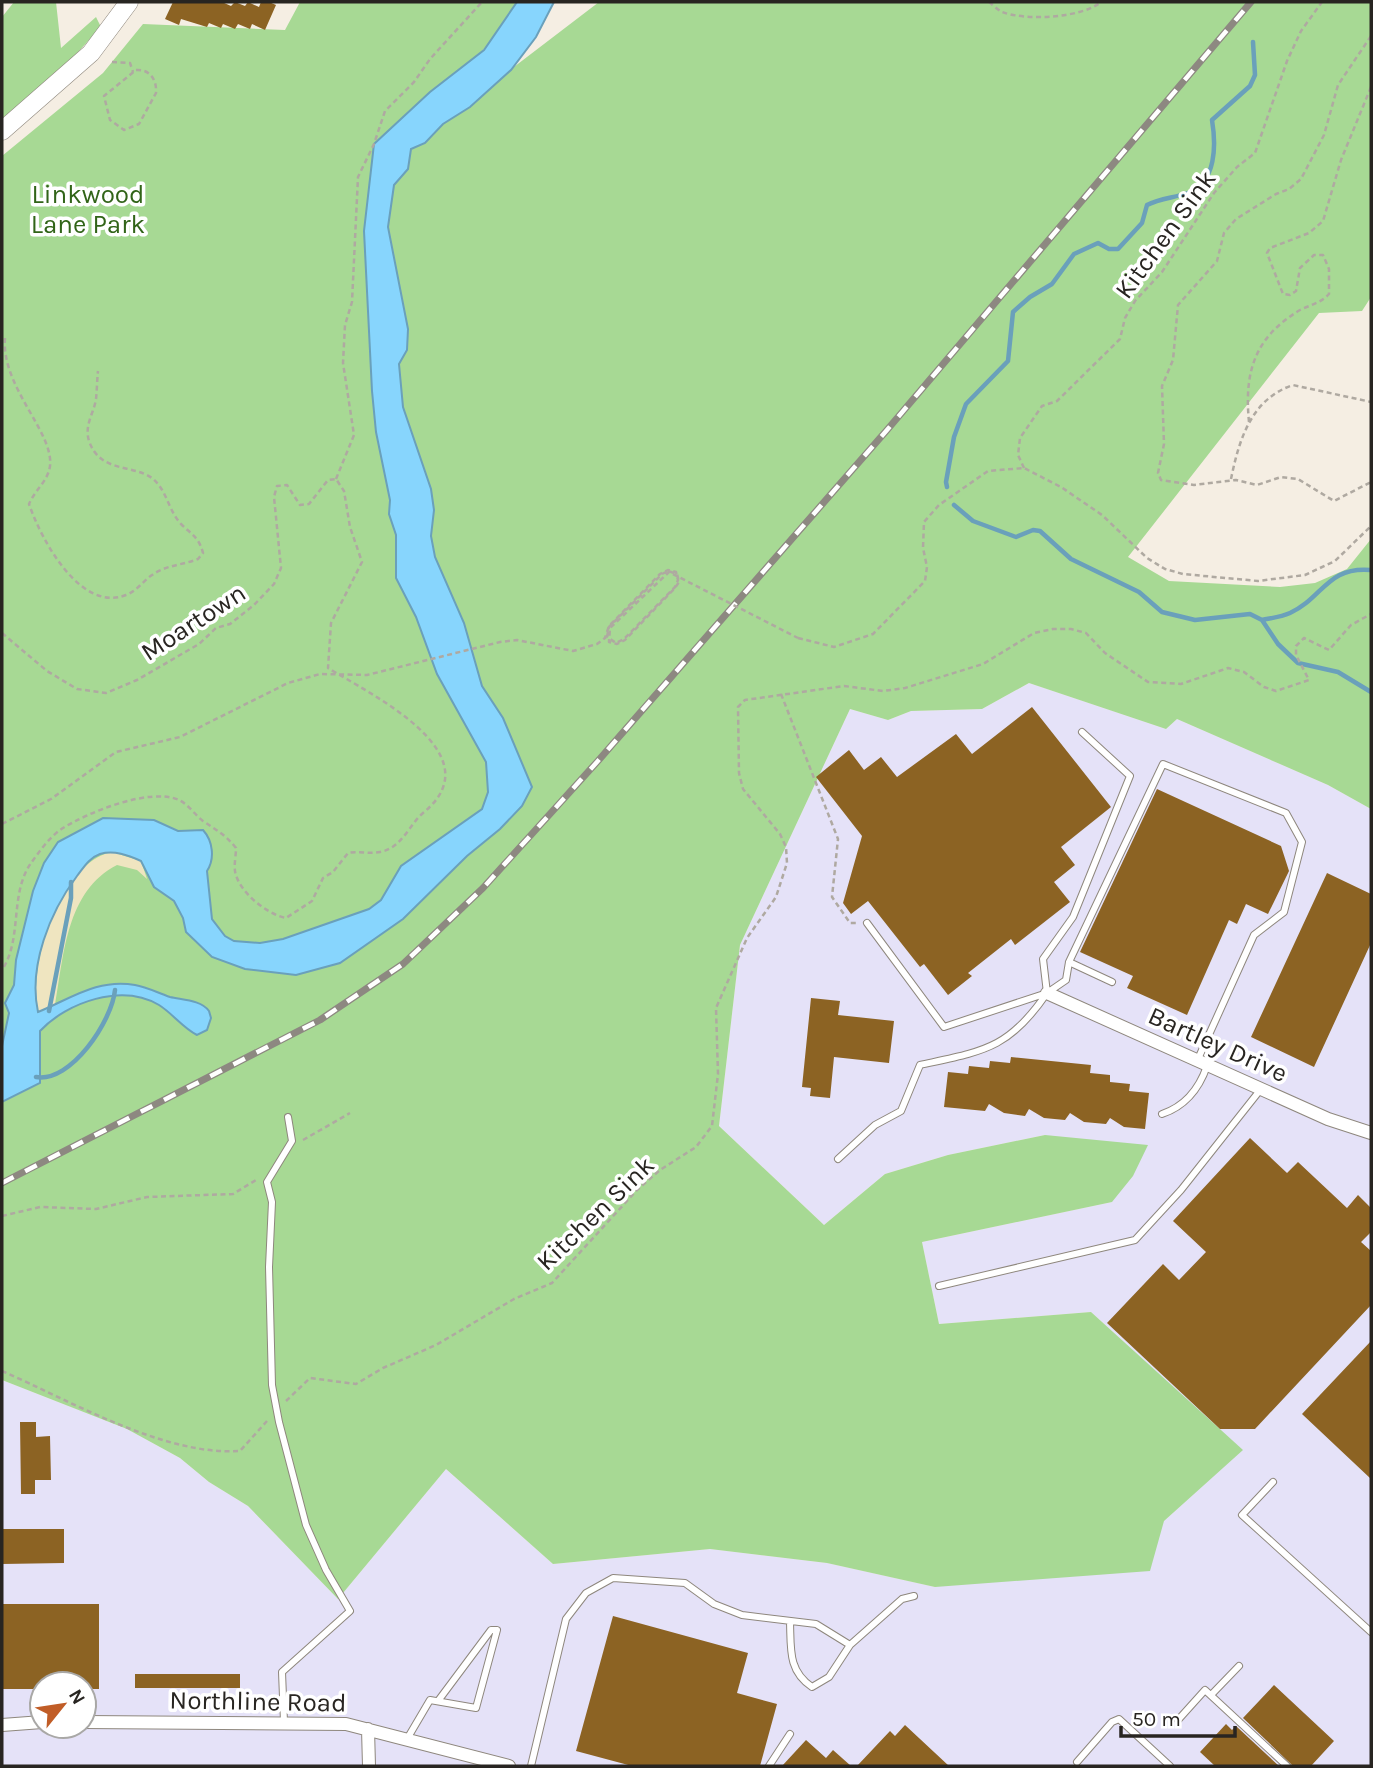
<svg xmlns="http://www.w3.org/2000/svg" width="1373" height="1768" viewBox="0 0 1373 1768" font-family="Karla,sans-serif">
	<rect width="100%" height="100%" fill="#f5eee3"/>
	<!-- industrial -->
	<path fill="#e5e2f8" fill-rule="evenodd" d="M1029,683L1166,729L1177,719L1328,785L1371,809V1766H2V1380L127,1429L180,1458L209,1482L248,1506L338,1599L446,1469L553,1564L710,1549L827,1563L935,1587L1164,1521L1242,1450L1091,1312L939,1324L922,1242L1112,1202L1045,1135L948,1155L885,1174L824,1225L719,1126L740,945L850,709L888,720L911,711L982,709ZM42,1684H84V1726H42Z"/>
	<!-- green -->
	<path fill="#a7d994" d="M14,2H56L61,48L96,17L101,27L67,64L2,119V17Z
		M300,2H517L503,27L476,58L502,76L599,2H1371V297L1362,311L1319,313L1128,557L1169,581L1280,587L1315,583L1347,569L1371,539V809L1328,785L1177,719L1166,729L1029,683L982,709L911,711L888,720L850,709L740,945L719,1126L824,1225L885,1174L948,1155L1045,1135L1148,1145L1133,1176L1112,1202L922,1242L939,1324L1091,1312L1243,1450L1164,1521L1150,1571L935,1587L827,1563L710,1549L553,1564L446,1469L338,1599L248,1506L209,1482L180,1458L127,1429L2,1380V156L103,73L143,24L285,30Z"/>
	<!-- sand -->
	<path fill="#efe5c0" d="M112,852L141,861L147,879L137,870L117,865C66,891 64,955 55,1005L38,1012C28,965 59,863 112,852Z"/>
	<!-- water -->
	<path fill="#87d5fd" stroke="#6aa0bb" stroke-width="2" d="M517,2H554L536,37L511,70L470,107L443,124L425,143L411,149L408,169L394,185L388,227L408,329L407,350L399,364L403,407L431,489L434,510L431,536L435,557L464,623L482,686L503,718L532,787L522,806L500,829L467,856L403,919L340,963L296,975L245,969L212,957L186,932L183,918L174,901L154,887L141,861C128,855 114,850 100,854C89,858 84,867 77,876C50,912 28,966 38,1012C70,999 98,978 135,985C147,987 158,993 170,997C183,1000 201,1000 209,1011L211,1018L207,1030L197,1035C183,1028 172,1013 159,1005C122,983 67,1002 40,1031V1083L2,1102V1046L9,1013L5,1003L14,985L16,960L33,891L44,863L58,842L103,818L154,820L178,831L203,830C213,841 215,859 207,871L212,919L225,936L234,941L260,943L283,939L369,909L381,900L401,866L482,809L488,792L486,762L437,674L416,617L396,578V535L389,514L390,500L376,432L372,391L364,231L374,144L430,92L484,50Z"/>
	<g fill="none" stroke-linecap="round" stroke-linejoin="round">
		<!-- stream -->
		<path stroke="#6aa0bb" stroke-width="4.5" d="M947,487L946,482L954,437L966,404L1008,361L1013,312L1030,297L1052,284L1074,254L1098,243L1109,249H1118L1142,223L1147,205C1160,198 1174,198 1188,193C1217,182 1216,144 1212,120L1250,86L1255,75L1253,42
			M954,505L973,521L1016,537L1033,530L1040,531L1071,559L1139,592L1162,612L1195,620L1250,614L1262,620L1278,644L1298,663L1338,672L1371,692
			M1262,620C1271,618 1281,617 1290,613C1323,598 1327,566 1371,570
			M49,1011L71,898V882
			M36,1077C71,1083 112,1021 115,990"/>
	</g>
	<!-- building -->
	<path fill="#8c6323" d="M173,2H222L231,6L235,2L245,6L248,2L259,7L261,2H269L276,5L265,30L252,24L250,29L238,24L235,29L223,24L221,28L209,23L207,27L181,19L179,25L165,19Z
		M1032,707L1111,807L1061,847L1075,865L1054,882L1070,902L1015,945L1011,939L968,973L972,976L948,995L924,964L920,967L868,901L851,914L843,903L862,836L816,777L849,750L864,770L881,757L897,777L956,734L972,754Z
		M1157,789L1281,846L1289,871L1268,914L1246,904L1237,924L1229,920L1187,1015L1127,988L1133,976L1080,952Z
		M1327,873L1371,894V943L1314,1067L1251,1037Z
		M811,998L840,1001L838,1015L894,1021L889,1063L834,1057L830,1098L810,1096L811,1088L802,1087Z
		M1011,1057L1091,1065L1090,1073L1110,1075V1082L1130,1084L1129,1091L1149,1093L1145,1129L1124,1127L1110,1118L1106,1124L1084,1122L1070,1113L1065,1120L1044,1118L1029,1109L1025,1116L1004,1113L989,1104L985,1111L944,1107L948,1072L968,1074L969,1066L989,1068L990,1061L1010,1063Z
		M1250,1138L1287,1173L1298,1162L1347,1208L1358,1195L1371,1208V1232L1361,1242L1371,1251V1305L1255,1429H1220L1107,1323L1163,1264L1179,1280L1206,1252L1173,1221Z
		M1371,1341V1479L1302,1414Z
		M20,1422H36V1437L50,1436L51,1480H35V1494H21Z
		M2,1529H64V1563L2,1564Z
		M2,1604H99V1689H84V1684H42V1689H2Z
		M613,1616L748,1653L737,1693L777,1704L760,1766H632L576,1751Z
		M135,1674H240V1688H135Z
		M1274,1685L1334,1741L1311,1766H1293L1243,1718Z
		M1226,1724L1232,1730L1236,1726L1279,1766H1215L1200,1752Z
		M905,1725L949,1766H857L890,1731L895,1736Z
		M806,1740L826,1758L833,1750L851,1766H782Z"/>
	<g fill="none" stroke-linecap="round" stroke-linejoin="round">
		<!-- lane casing -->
		<g stroke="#8e877d" stroke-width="8">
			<path id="lane" d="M867,923L944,1027L1047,993L1066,980L1069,962
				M1112,982L1069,962L1163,764L1286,813L1302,842L1284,912L1254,935L1198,1059
				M1162,1114C1186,1106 1199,1089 1207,1066
				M838,1159L875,1125L901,1111L920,1065C984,1051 1009,1049 1047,993L1043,959L1073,917L1130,776L1082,732
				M939,1286L1135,1240L1181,1190L1261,1089
				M1273,1482L1242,1515L1371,1632
				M850,1645L902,1599L914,1596
				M1211,1695L1239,1666
				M1178,1720L1205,1690L1287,1766
				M284,1722L282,1672L350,1611L326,1570L306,1525L279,1422L272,1385L269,1267L272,1202L267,1182L292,1141L288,1117
				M407,1739L430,1700L476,1708L497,1630H491L438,1701
				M1077,1762L1112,1722L1119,1719L1170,1766
				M531,1766L566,1619L586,1593L613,1578L685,1583L714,1604L742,1615L816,1624L850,1645L829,1677L812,1687C788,1671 791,1649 790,1622
				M769,1766L790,1734"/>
		</g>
		<!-- street casing -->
		<g stroke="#8e877d" stroke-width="14">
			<path id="street" d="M1047,993L1328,1119L1371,1133
				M84,1722L346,1724L509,1766
				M2,1725L42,1722
				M368,1729L369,1766"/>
		</g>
		<!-- secondary casing -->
		<g stroke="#8e877d" stroke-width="19">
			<path id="secondary" d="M2,131L91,53L129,2"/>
		</g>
		<!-- path -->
		<path stroke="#afa9a1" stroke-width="2.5" stroke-dasharray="5 3.5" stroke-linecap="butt" d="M989,2C993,5 998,10 1002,12C1026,21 1082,18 1101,2
			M1371,36L1338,85L1324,135L1301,179L1289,189L1276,194L1236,219L1224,233L1217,261L1178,305L1173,360L1162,386L1164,444L1158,473L1161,480L1194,485L1236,480L1257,485L1281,477L1298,479L1334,501L1371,482
			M112,62L130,63L133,72
			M136,70C150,69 157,80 156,93L139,124L124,130L110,120L104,96Z
			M5,338C1,387 54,432 50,466C48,481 35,490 29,504C41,539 80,613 126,595C137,591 143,581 152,575C166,565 183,565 198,559L203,553C199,537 191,534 181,524C168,510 167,490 152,478C132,464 100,473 89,441C84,425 94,413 96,399C97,390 97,380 98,371
			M1249,422C1244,371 1255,337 1300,310C1310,305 1321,303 1329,294V269L1323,255H1314L1300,268L1296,291L1290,295L1283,294L1267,253L1270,248L1309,233L1323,221L1341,160L1371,87
			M1024,468L1018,455L1020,438L1042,406L1057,401L1120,339L1125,318L1135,301L1162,272L1214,193L1237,167L1255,153L1287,61L1301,31L1322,2
			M336,479L354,435L343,363L345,325L352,302L358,177L374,144L385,111L414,82L430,59L482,2
			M1231,479C1239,440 1251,399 1293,385L1371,402
			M2,633L47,671L77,689L106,693L137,680L199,644L216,628L230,624L254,605L274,584L281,568L274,497L277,486L287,485L300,505L309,504L328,480L336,479L344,491L350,527L362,562L331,623L328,668C370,694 496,754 423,813C409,825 402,848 380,852C370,854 358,851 348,853L333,872L323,878L312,901L286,918C266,914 238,891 235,871C234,864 236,855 236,848C226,835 216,830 203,821C195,815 189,805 179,800C150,787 89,812 63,828C50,836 39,852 31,863C9,895 23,938 2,970
			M798,638L834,647L873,634L925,581L927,567L923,548L924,522L939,505L988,471L1024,468L1061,487L1102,515L1147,558L1165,569L1183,574L1258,581L1305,575L1335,561L1371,526
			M781,694L838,839L832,897L850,923H856
			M2,824L51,799L116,752L180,737L288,683L320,674L367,675L500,642L517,640L573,651L597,644L605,638L609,626L660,574L668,570L676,572L678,580L675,587L624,639L616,643L607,637
			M303,1140L350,1113
			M2,1216L40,1207L96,1209L147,1197L233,1194L256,1180
			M2,1371C71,1401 164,1456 240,1451L267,1421
			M286,1401L310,1378L356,1384L383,1368L436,1345L514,1299L552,1283L637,1190L660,1170L696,1147L712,1126L718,1074L716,1008L747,938L776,897L787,863L786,847L780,834L743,789L739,773L738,707L745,700L844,686L883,691L905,688L983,664L1034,633L1053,629H1071L1086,633L1105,653L1148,682L1181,684L1228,668L1244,672L1264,687L1276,691L1309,680L1296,655V646L1304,638L1329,650L1351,625L1371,614"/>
		<!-- lane -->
		<use href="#lane" stroke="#fff" stroke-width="6"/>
		<!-- street -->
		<use href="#street" stroke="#fff" stroke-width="12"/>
		<!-- secondary -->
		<use href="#secondary" stroke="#fff" stroke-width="18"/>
		<!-- rail casing -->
		<g stroke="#8d8881" stroke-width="7">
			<path id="rail" d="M2,1183L320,1020L403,964L483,888L597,762L887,430L1251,2"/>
		</g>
		<!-- rail -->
		<use href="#rail" stroke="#fff" stroke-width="4.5" stroke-dasharray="13" stroke-linecap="butt"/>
		<!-- path-bridge -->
		<path stroke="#afa9a1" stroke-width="2.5" stroke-dasharray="5 3.5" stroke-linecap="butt" d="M607,637L609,627L662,574L668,571L677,574L679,582L675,588L625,640L617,644L609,642L610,628L669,572L798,638"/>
	</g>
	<g text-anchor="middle" stroke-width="7" stroke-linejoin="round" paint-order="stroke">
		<!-- park labels -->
		<g font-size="26" fill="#316418" stroke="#fff">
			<text x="88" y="203">Linkwood<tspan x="88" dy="30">Lane Park</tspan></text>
		</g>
		<!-- street labels -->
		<g font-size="26" fill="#282521" stroke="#fff">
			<text transform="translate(1165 234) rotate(-54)" y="9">Kitchen Sink</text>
			<text transform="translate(193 622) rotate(-33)" y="9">Moartown</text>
			<text transform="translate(1218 1044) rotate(24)" y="9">Bartley Drive</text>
			<text transform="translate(595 1213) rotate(-44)" y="9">Kitchen Sink</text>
			<text transform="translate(258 1701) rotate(1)" y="9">Northline Road</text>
		</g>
	</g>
	<!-- border -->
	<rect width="1373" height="1768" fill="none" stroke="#282521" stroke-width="7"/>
	<!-- north arrow -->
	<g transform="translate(63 1705) rotate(60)"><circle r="33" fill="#ffffff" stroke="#a9a8a6" stroke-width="2"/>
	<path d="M0-5L12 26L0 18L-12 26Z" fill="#c15d27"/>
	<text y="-10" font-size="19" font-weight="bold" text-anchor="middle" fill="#282521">N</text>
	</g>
	<!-- scale -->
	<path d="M1121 1726v10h114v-10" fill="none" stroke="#282521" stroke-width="3.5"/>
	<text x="1132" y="1726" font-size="21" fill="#282521" stroke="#ffffff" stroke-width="5" paint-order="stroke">50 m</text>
</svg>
